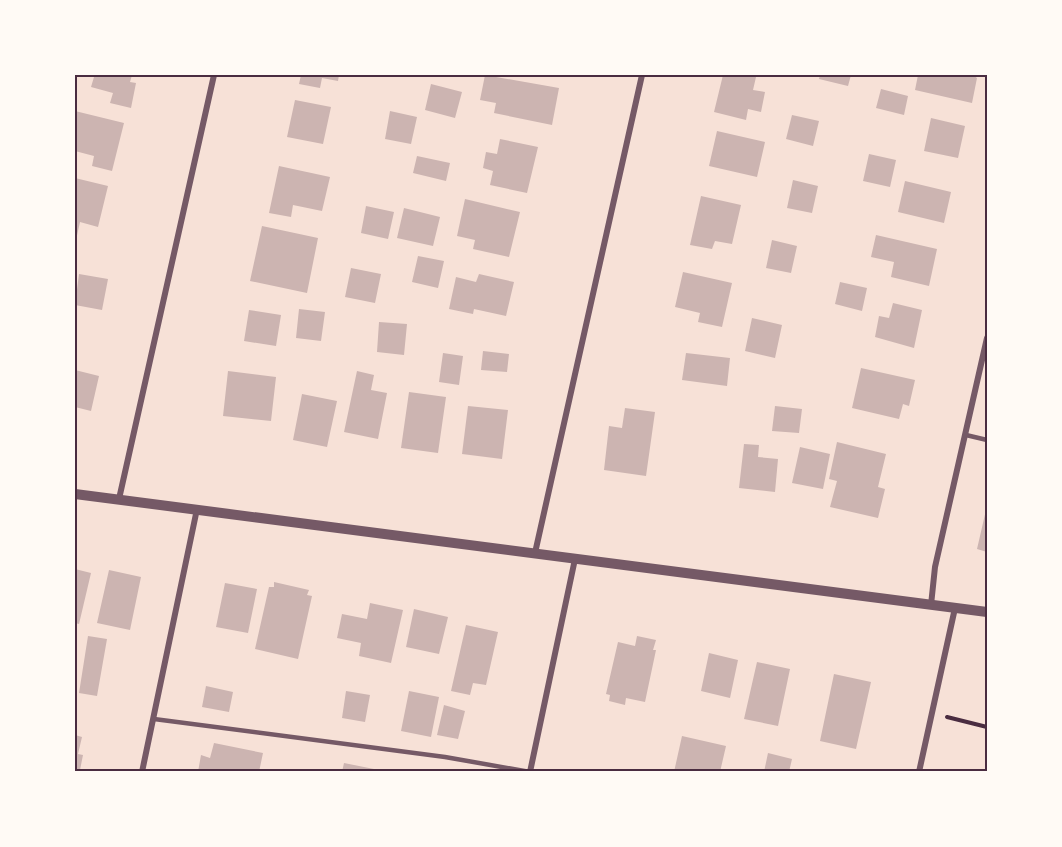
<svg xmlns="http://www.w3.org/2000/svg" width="1062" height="847" viewBox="0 0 1062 847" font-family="'Roboto Condensed',sans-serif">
	<rect width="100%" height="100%" fill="#f7e1d7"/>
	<!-- building -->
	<path fill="#ccb4b1" d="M87,75H132L130,82L136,83L131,108L110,103L113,93L91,87L94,77Z
		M301,75H339L338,81L322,78L320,88L299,84Z
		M485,75L559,88L552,125L494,113L496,103L480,100Z
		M723,75L756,77L753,90L765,92L761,112L748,109L746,120L714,112Z
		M820,75H851L848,86L819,79Z
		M918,75H973L977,78L972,103L915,90Z
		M431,84L462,92L455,118L425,110Z
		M881,89L908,96L904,115L876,108Z
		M295,100L331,107L323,144L287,137Z
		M75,111L124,123L112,171L92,166L94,156L75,151Z
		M390,111L417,117L411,144L385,139Z
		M792,115L819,121L813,146L786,139Z
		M931,118L965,126L958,158L924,151Z
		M717,131L765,142L757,177L709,166Z
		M500,139L538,147L527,193L490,185L493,171L483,168L486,152L497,154Z
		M869,154L896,160L890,187L863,181Z
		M417,156L450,163L446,181L413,173Z
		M279,166L330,177L322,211L293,205L291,217L269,213Z
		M75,178L108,186L98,227L80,222L76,240Z
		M793,180L818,186L812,213L787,208Z
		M905,181L951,192L944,223L898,212Z
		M701,196L741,205L732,244L715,241L712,249L690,245Z
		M465,199L520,212L509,257L473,249L475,240L457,236Z
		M366,206L394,212L388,239L361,233Z
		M404,208L440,217L433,246L397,238Z
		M262,226L318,238L307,293L250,281Z
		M876,235L937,249L929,286L891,277L894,262L871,257Z
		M772,240L797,246L791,273L766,268Z
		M418,256L444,261L438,288L412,282Z
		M351,268L381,274L375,303L345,297Z
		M683,272L732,283L722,327L698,322L700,313L675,307Z
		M79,274L108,279L102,310L75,305Z
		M479,274L514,282L506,316L474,309L473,314L449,309L456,277L476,282Z
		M840,282L867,288L862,311L835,304Z
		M893,303L922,310L914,348L875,337L879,316L889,318Z
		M299,309L325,312L321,341L296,338Z
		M249,310L281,315L276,346L244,341Z
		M752,318L782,325L775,358L745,351Z
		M379,322L407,324L404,355L377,352Z
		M483,351L509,354L507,372L481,370Z
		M443,353L463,356L459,385L439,382Z
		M686,353L730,358L727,386L682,380Z
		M861,368L915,380L909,406L903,404L899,419L852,408Z
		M75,370L99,376L91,411L75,407Z
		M228,371L276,377L271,421L223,416Z
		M357,371L374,375L371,390L387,393L378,439L344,432Z
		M409,392L446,397L438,453L401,448Z
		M302,394L337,401L327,447L293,440Z
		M468,406L508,410L502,459L462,454Z
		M775,406L802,409L799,433L772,431Z
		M625,408L655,412L646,476L604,470L609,426L622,428Z
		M837,442L886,454L878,487L885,489L878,518L830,507L837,481L829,479Z
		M744,444L759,445L758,457L778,459L775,492L739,488Z
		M800,447L830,454L823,489L792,483Z
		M986,510H987V552L977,549Z
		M75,569L91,573L79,624L75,623Z
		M109,570L141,577L130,630L97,623Z
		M274,582L309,590L307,595L312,596L298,659L255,649L269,587H274Z
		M225,583L257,589L248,633L216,627Z
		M370,603L403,610L391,663L359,656L361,643L337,638L342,614L367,619Z
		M414,609L448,617L439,654L406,647Z
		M466,625L498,632L486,685L473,683L470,695L451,691Z
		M88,636L107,639L97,696L79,693Z
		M637,636L656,640L653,650H656L645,702L626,698L625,705L609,701L610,695L606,694L618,642L635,646Z
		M709,653L738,660L730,698L701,691Z
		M757,662L790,669L778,726L744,719Z
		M834,674L871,682L856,749L820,741Z
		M206,686L233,692L229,712L202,707Z
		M346,691L370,695L365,722L342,718Z
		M409,691L439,697L431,737L401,731Z
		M444,705L465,711L458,739L437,735Z
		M75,735L82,737L78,754L83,755L80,770L75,769Z
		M682,736L726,746L720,772H674Z
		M214,743L263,753L259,772H198L201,755L210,758Z
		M768,753L792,759L789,772H764Z
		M344,763L374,769L373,772H342Z"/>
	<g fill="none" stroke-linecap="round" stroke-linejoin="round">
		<!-- path -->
		<path stroke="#4a2c40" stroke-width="4" d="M947,717L987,727"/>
		<!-- service -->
		<path stroke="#755966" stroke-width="4.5" d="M966,435L987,440
			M154,719L445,757L530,772"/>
		<!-- minor -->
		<path stroke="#755966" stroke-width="6" d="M119,499L214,75
			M535,553L642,75
			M931,605L935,567L987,338
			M142,772L197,509
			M530,772L575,559
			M919,772L955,608"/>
		<!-- tertiary -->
		<path stroke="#755966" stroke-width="10" d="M75,494L987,612"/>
	</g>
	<!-- border -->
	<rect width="1062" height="847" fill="none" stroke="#fffaf5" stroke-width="153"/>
	<rect x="76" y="76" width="910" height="694" fill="none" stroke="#4a2c40" stroke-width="2"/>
</svg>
